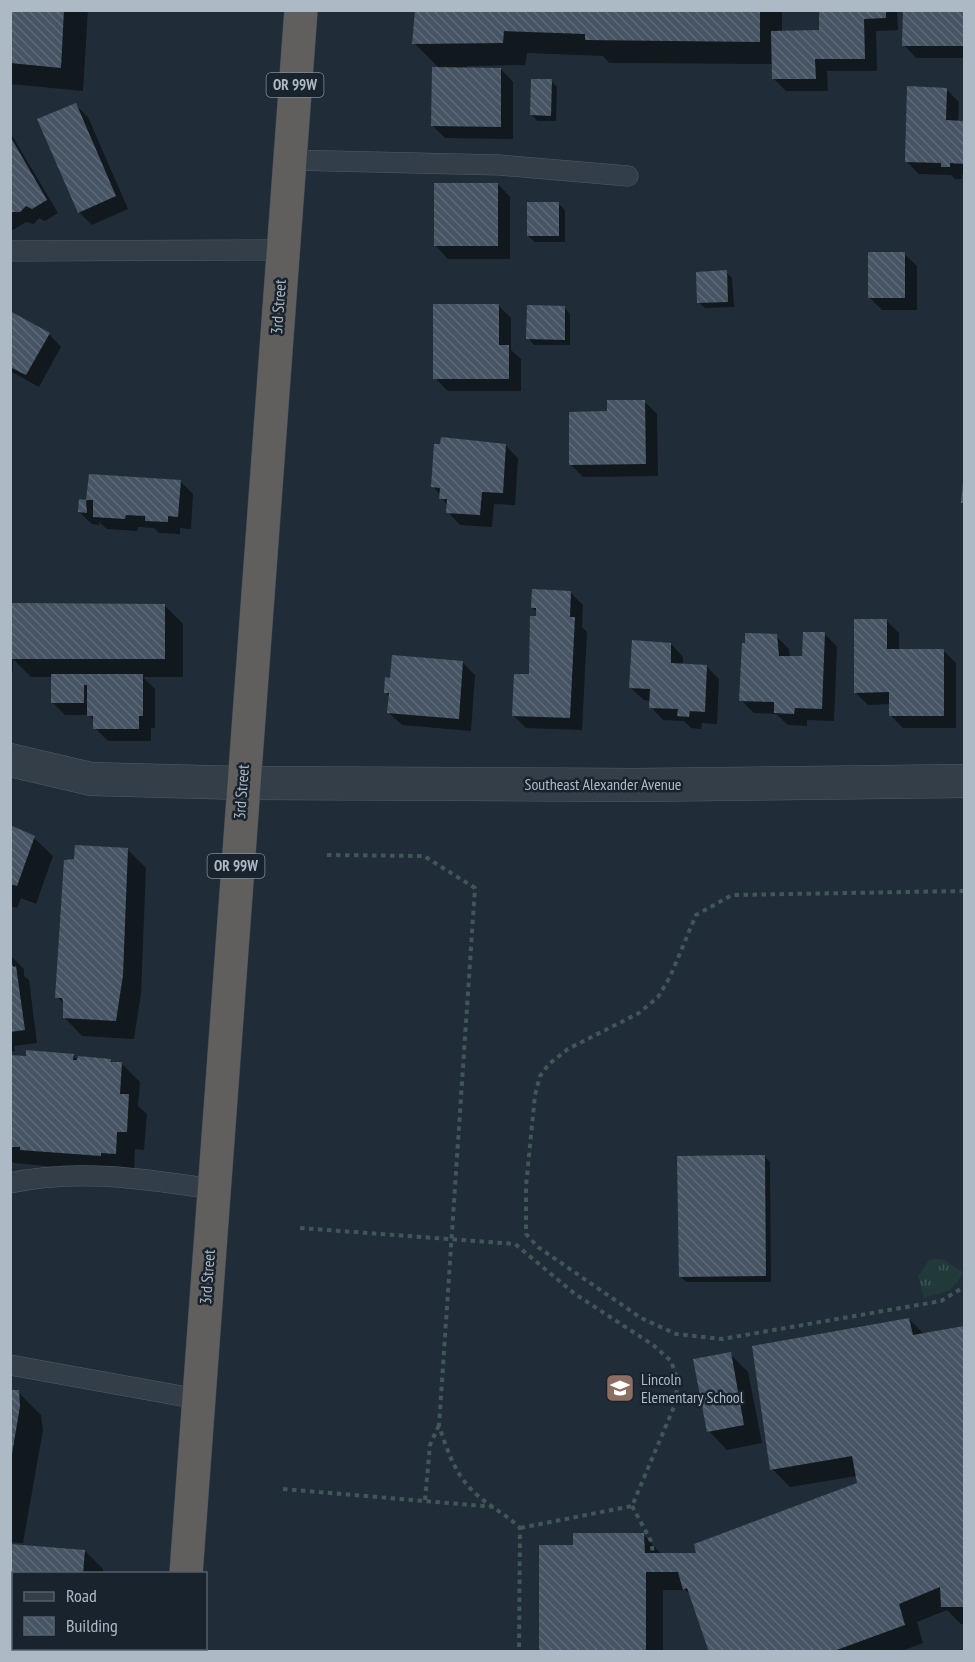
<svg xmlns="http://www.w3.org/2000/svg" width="975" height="1662" viewBox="0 0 975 1662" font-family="'PT Sans Narrow',sans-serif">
	<defs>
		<pattern id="grass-tufts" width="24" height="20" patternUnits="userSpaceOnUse" patternTransform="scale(1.5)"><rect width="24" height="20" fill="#22393a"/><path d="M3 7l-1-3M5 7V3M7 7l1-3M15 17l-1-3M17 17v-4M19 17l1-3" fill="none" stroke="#405455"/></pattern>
		<pattern id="building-back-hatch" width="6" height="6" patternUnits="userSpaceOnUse" patternTransform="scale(1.5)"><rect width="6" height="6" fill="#465463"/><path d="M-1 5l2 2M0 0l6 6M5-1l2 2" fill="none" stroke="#5e6a78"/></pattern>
	</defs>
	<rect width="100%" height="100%" fill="#202d39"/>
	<!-- grass -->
	<path fill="url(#grass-tufts)" d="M936,1259L944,1260L964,1273L950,1290L924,1298L918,1276L929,1260Z"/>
	<!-- shadow -->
	<path fill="#0007" d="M10,10H88L83,91L10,84Z
		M417,10H782V32H821L820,10H897L898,30L876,31L877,71H827L828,91H786L773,78V64L609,63L603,56L527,53L525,65L467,66V69H501L513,82V139L445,138L433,126L439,68L414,43Z
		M904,10H964V58H916L904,45Z
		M551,81L557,87L556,121H537L531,114Z
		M946,89L959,102L958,122H964V175H962V179H955L951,175L919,174L906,161Z
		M75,104L88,117L128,209L92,225L79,212Z
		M10,132L58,213L45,221L39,218L34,224L26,222L13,230L10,228Z
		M498,184L510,197V259H448L436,246Z
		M559,204L565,210V242H535L528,236Z
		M904,254L917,266V310H882L869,297Z
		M726,272L732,278L734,307L705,308L698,302Z
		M499,306L511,318V350L521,359V391H448L435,378Z
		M564,307L570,314V345H534L528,338Z
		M10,313L49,334L61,347L39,387L10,371Z
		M644,401L657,414L658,476L583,477L570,464L608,412Z
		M506,446L518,458L515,505L494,504L492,527L460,525L448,512V506L433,486Z
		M91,476L180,481L193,494L191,529L180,528V534L159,533L154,528L138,527L137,531L107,529L99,522V525L92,524L79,512L80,501H88Z
		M570,592L583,605L582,627L587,632L582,730L526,728L514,716L530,676L537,618V612L532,608Z
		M164,605L183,624V677H143L155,689V728H151V741H108L95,728V722L89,715H65L52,702V677H31L13,659V672H10V633Z
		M886,620L899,633V651L943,650L956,663V728H903L891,716V704L868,705L855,692Z
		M825,634L837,647L834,721L807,720V726L788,725L776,714L754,713L741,700L776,636L789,649L790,657L804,658Z
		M671,644L683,657V665L706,666L719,679L717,724L702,723L701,729L691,728L684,721L663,720L651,707V701L644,700L631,688Z
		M463,663L475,675L471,731L402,725L389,713L390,697L386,693L392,679Z
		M10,827L34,838L53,856L36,904L21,898L17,908L10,906Z
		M128,850L146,868L141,994L134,1039L82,1036L64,1017L65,1005L57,997Z
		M11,956L24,969V976L29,980L37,1043L14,1046L15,1051H10Z
		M73,1055L79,1061L110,1060L114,1063L122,1064L140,1082L138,1106L147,1114L144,1150L135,1149L134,1171L119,1173L14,1163L10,1160V1056Z
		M764,1156L770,1162L771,1282H686L680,1276Z
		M909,1319L925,1335L964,1328V1624H961L947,1610L917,1622L923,1643L899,1652H711L692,1596L685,1590H663V1652H541L575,1546L643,1534L662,1555H697L858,1484L857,1476L790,1487L772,1469Z
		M730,1354L748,1372L762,1443L727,1450L709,1431Z
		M10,1391L18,1392L41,1415L43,1430L23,1543L10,1542Z
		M10,1545L85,1551L103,1569V1574H14V1615H10Z"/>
	<!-- building -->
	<path fill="url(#building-back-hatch)" d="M10,10H64L61,68L10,63Z
		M415,10H760V42L585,40V34L504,31L503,43L412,44Z
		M819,10H886V18L864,19L865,59H815L816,79H772L771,31L819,30Z
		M903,10H964V46H902Z
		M432,67L501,68V127L431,126Z
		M531,79H552L551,116L530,115Z
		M907,86L947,88L946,120L964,121V164L950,163V167H941V163L905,162Z
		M76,103L116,196L78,213L37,119Z
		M10,136L47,200L32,209L26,206L20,212H10Z
		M434,183H498V246H434Z
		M527,202H559V236H527Z
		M868,252H905V298H868Z
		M727,270L728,302L697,303L696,272Z
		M433,304H499V345H509V379H433Z
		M527,305L565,306V340L526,339Z
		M10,311L50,333L26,375L10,367Z
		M607,400H645L646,464L569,465V412L607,411Z
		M441,437L506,444L503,493L482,492L480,515L446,513L447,499H439L440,488L431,487L434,444H440Z
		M89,474L181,480L178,517L168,516V522L145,521V516L126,515L125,519L93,517V500H86L87,513L78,512L79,499L86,500Z
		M963,482H964V503H961Z
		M532,589L571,591L570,617H575L570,718L512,716L514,674H529L530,616H536V608H531Z
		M11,603L165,604V659H11Z
		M854,619H887V649H944V716H889V692L854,693Z
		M803,632H825L822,709L795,708L794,714L774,713V702L739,701L742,643H745V633L777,634L779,656H802Z
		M632,640L671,643V663L707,665L705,712L690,711L689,717L677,716L678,709L649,708L650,689L629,688Z
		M392,655L463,661L459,719L387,713L389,693H384L385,677L390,678Z
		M51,674H143V716H139V729H93V716H87V685H84V703H51Z
		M10,825L35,836L17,886L10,884Z
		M75,845L128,848L123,975L116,1021L63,1018V1002L62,998H55L64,860L74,859Z
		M10,959L13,967L16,966L25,1030L10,1032Z
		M26,1050L74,1054L73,1060H77L78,1056L111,1059V1062H122L120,1094H129L127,1132H117L116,1154L101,1153V1156L20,1150V1147H10V1055L26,1056Z
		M765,1155L766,1276L679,1277L677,1156Z
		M909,1318L913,1335L964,1326V1607H941L940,1587L899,1604L905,1625L831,1652H709L687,1588L683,1590L678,1572H646V1652H539V1545H573V1533H644L645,1553H696L694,1544L857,1483L852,1456L770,1470L752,1346Z
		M731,1352L744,1425L707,1432L693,1359Z
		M10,1390H19L20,1406L12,1454Z
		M10,1544L85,1550L83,1574H14V1606L10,1605Z"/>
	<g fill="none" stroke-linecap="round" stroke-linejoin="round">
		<!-- service casing -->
		<g stroke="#515c67" stroke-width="21">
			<path id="service" d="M289,160L499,165L628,176
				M10,251L282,250
				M10,1183C78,1168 146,1179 213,1189
				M10,1365L198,1399
				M10,1638L14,1639
				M74,1648L94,1652"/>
		</g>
		<!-- minor casing -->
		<g stroke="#515c67" stroke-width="34">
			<path id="minor" d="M10,760L91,779L242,783"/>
		</g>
		<!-- tertiary casing -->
		<g stroke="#515c67" stroke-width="34">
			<path id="tertiary" d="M242,783L637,785L964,781"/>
		</g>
		<!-- trunk casing -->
		<g stroke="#3e4954" stroke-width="34">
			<path id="trunk" d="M186,1574L301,10
				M180,1652V1648"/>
		</g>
		<!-- path -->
		<path stroke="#405657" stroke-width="4" stroke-dasharray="4.5 4.5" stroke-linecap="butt" d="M327,855L424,856L475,888L439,1426C448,1452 455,1475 476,1494C490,1507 506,1514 520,1528L519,1652
			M964,891L732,895L696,915L670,977L658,997L639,1013L568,1049L549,1064L540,1076L535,1095L526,1186V1234L538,1247L641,1318L676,1334L722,1339L941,1301L964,1287
			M300,1228L515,1244L575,1294L653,1345L671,1361L677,1378L676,1402L632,1506L520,1528
			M283,1489L495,1507
			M425,1500L430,1445L439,1425
			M632,1506L651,1541L653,1553"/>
		<!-- service -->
		<use href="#service" stroke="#343e49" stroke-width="20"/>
		<!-- minor -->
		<use href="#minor" stroke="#343e49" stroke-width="33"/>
		<!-- tertiary -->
		<use href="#tertiary" stroke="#343e49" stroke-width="33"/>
		<!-- trunk -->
		<use href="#trunk" stroke="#605f5d" stroke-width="33"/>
	</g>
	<!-- icons -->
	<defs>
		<g id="school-square" transform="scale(1.5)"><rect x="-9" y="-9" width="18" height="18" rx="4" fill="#8d6e63" stroke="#19232e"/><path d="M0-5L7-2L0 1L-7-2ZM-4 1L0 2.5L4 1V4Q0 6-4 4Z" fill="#fff"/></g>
	</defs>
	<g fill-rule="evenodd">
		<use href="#school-square" x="620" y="1388"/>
	</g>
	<g text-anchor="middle" stroke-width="5" stroke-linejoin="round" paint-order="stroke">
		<!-- shield labels -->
		<g fill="#19232e" stroke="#818c98" stroke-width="1.5">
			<rect x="266.5" y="73" width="57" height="24" rx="4.5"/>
			<rect x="207.5" y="854" width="57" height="24" rx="4.5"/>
		</g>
		<g font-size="15" font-weight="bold" fill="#aeb9c6">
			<text x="295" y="90">OR 99W</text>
			<text x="236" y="871">OR 99W</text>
		</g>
		<!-- street labels -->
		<g font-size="16" fill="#aeb9c6" stroke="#19232e">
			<text transform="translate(278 307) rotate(-86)" y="6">3rd Street</text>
			<text x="603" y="790">Southeast Alexander Avenue</text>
			<text transform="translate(241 792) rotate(-86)" y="6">3rd Street</text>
			<text transform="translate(207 1277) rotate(-86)" y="6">3rd Street</text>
		</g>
		<!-- poi labels -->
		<g font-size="16" fill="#aeb9c6" stroke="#19232e" text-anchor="start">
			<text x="641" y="1385">Lincoln<tspan x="641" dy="18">Elementary School</tspan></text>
		</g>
	</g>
	<!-- border -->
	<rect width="975" height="1662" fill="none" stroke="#aeb9c6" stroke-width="24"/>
	<!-- legend -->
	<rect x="12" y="1572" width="195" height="78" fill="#19232e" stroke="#555f6b" stroke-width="1.5"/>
	<rect x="24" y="1592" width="30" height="9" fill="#343e49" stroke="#555f6b" stroke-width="1.5"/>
	<text x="66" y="1602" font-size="18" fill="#aeb9c6">Road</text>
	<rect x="24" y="1617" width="30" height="18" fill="url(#building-back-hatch)" stroke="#555f6b" stroke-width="1.5"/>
	<text x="66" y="1632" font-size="18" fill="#aeb9c6">Building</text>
</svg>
